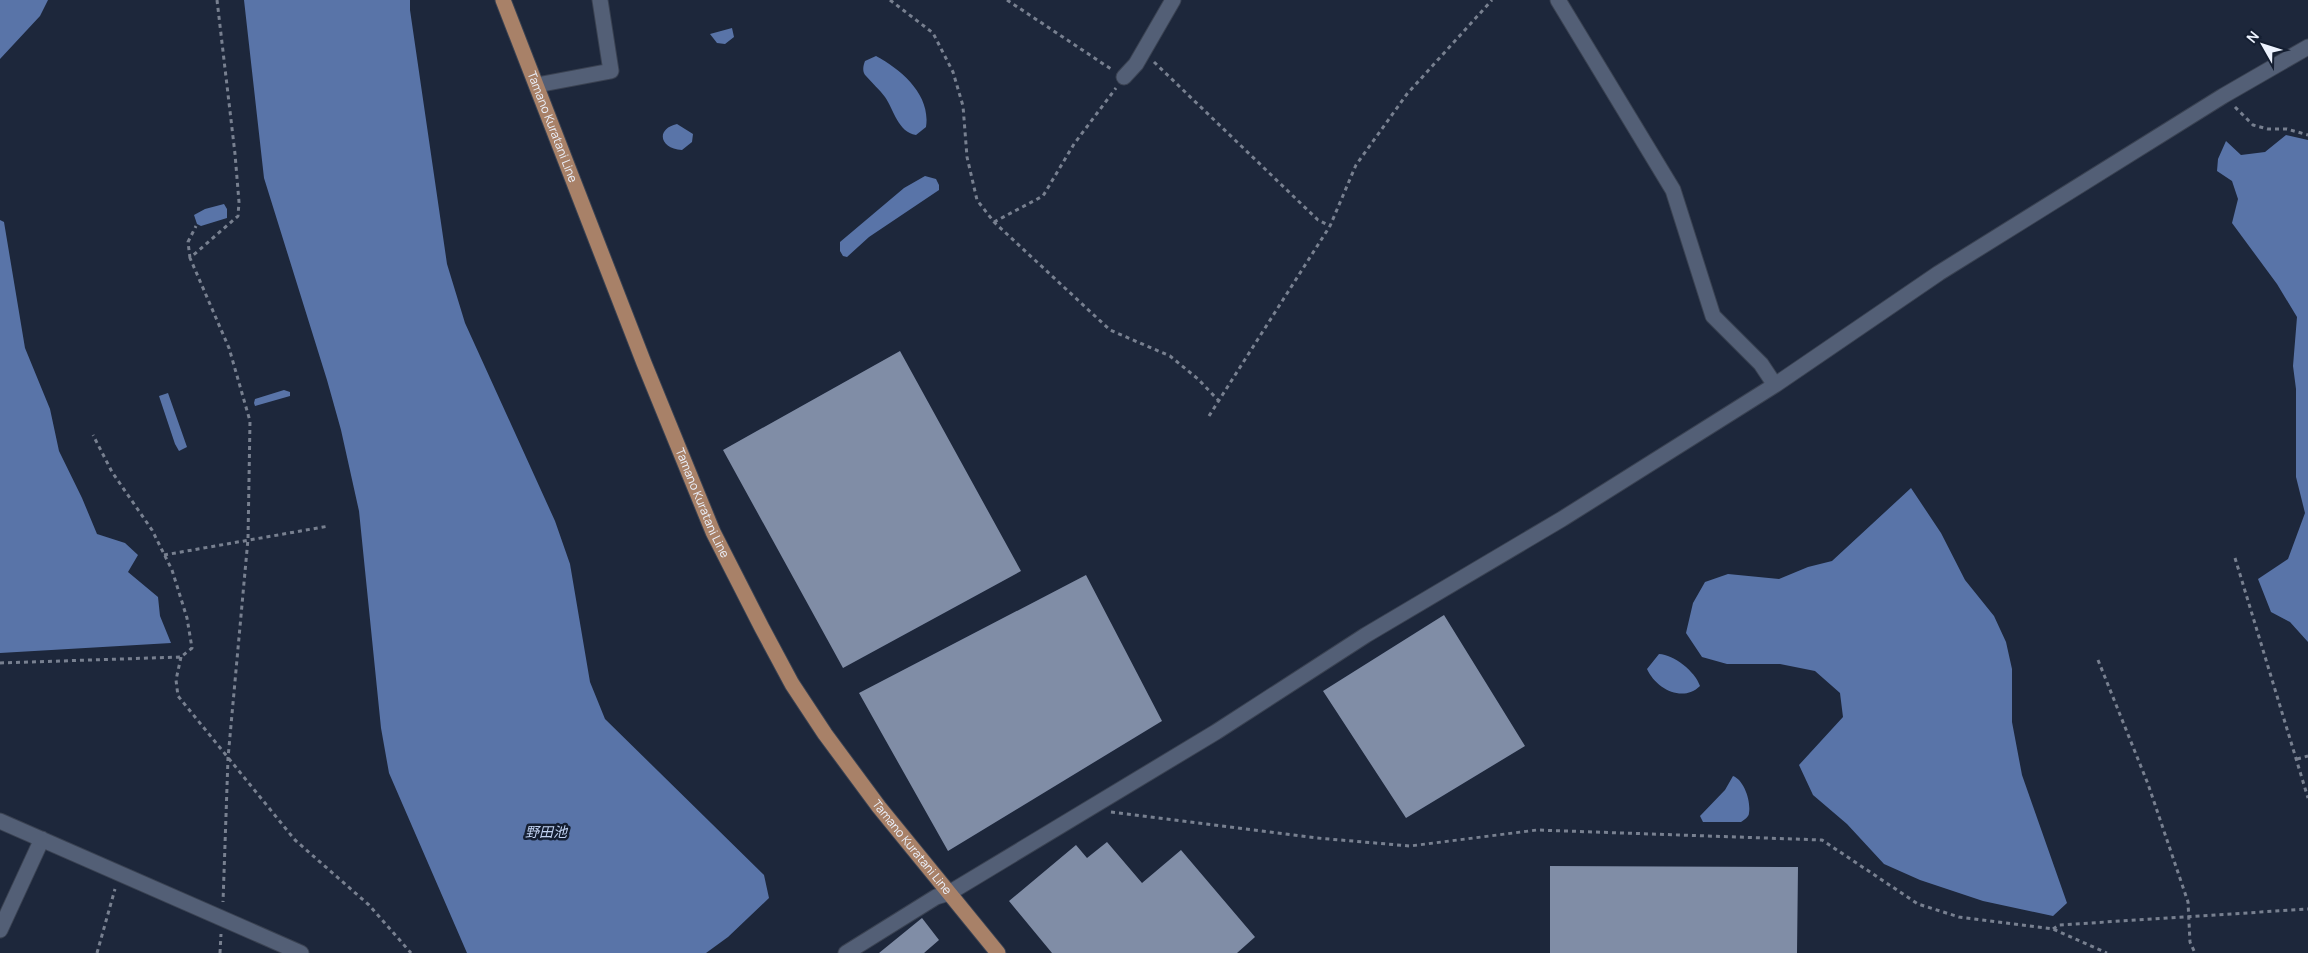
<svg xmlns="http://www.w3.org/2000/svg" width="2308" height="953" viewBox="0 0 2308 953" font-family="Manrope,'Noto Sans JP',sans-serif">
	<rect width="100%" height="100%" fill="#1d273b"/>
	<!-- water -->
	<path fill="#5974a8" d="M0,0H48L40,16L0,59Z
		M244,0H410V10L447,264L465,323L555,521L570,564L590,682L605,719L764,875L769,898L728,937L706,953H467L389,773L381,728L359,511L341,430L327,380L264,178Z
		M732,28L734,37L725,44L717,43L710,34Z
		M876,56C902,70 931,95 926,127L916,135C898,132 894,110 885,97C879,89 872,83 866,76C862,72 863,66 865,61Z
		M677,124L693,134L692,142L682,150C660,149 655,129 677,124Z
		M2286,135L2308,140V642L2290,622L2271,612L2258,579L2288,559L2305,513L2296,477V389L2293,366L2297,317L2277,284L2232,223L2238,199L2232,181L2217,171L2218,159L2226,141L2241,155L2265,152Z
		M925,176L936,179L939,185V190L869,237L847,257L843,256L840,251V242L904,188Z
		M224,204L227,209V218L201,226L197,224L194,215L205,209Z
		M0,220L4,222L25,348L50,409L59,451L82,498L97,534L125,543L138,555L128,572L158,597L160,616L171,643L0,653Z
		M284,390L290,392V396L255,406L254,403L255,399Z
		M168,393L187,447L179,451L175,444L159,396Z
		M1911,488L1941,533L1965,580L1994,616L2006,642L2012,669V722L2022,775L2067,903L2053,916L1983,901L1920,880L1884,864L1847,824L1813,795L1799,765L1843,717L1840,693L1815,671L1780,664H1727L1702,657L1686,633L1693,603L1705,582L1728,574L1779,579L1808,567L1832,561Z
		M1659,654C1674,655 1695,671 1700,686C1683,703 1656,689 1647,669Z
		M1733,776C1744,780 1751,801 1749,813C1749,817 1744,820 1741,822H1703L1700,816L1725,790Z"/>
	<!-- building -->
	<path fill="#808da6" d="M900,351L1021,571L843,668L723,450Z
		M1086,575L1162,721L948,851L859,693Z
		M1444,615L1525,746L1406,818L1323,691Z
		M1107,842L1142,883L1181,850L1255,937L1237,953H1052L1009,901L1076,845L1087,858Z
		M1550,866L1798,867L1797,953H1550Z
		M922,918L939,940L924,953H879Z"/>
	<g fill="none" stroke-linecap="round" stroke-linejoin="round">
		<!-- minor casing -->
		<g stroke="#3a4252" stroke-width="17">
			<path id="minor" d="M1558,0L1673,190L1713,316L1761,364L1775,385
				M1124,77L1136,64L1173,0
				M537,85L611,71L600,0
				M0,821L301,953
				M0,930L42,839
				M846,953L936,897L949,893L1216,732L1366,635L1562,519L1775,385L1939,273L2223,96L2308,47"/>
		</g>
		<!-- major casing -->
		<g stroke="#3a4252" stroke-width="17">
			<g id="major">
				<path id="s1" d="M503,0L644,363L713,532L762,628L792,684L825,734L879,807L998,953"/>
			</g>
		</g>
		<!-- path -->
		<path stroke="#788090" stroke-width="3" stroke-dasharray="4 4" stroke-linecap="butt" d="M217,0L235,154L239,202L238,216L190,258L229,348L250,421L248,539L228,758L223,902
			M890,0L933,33L953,72L963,106L967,157L977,200L994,222L1110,330L1170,356L1198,379L1219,401
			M1007,0L1111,69
			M1154,62L1318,220L1330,226
			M2235,107L2253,125L2268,129H2287L2308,135
			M994,222L1043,196L1074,144L1116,88
			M190,258L188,242L196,226
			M1209,416L1330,226L1356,165L1407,94L1492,0
			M164,555L329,526
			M2235,558L2308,798
			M181,657L176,680L178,696L295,840L369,905L411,953
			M2098,660L2148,784L2188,902L2190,942L2195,953
			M0,663L181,657L192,648L187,618L172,570L152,530L112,472L93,435
			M2297,759L2308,756
			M1111,812L1317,838L1410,846L1537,830L1822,840L1918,904L1959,917L2053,929L2107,953
			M2053,929L2059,925L2308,909
			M97,953L115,889
			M220,953L221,934"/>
		<!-- minor -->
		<use href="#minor" stroke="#535f76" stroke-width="15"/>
		<!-- major -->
		<use href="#major" stroke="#a88168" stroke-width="15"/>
	</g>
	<g text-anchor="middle" stroke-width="5" stroke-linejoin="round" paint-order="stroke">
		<!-- street labels -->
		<g font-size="12" fill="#edf3fe" stroke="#141e31">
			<text dy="4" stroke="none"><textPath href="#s1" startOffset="136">Tamano Kuratani Line</textPath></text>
			<text dy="4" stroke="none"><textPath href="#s1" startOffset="541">Tamano Kuratani Line</textPath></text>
			<text dy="4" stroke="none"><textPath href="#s1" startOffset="946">Tamano Kuratani Line</textPath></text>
		</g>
		<!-- water labels -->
		<g font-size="14" font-style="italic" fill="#c0d1f0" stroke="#141e31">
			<text x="546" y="837">野田池</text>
		</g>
	</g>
	<!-- north arrow -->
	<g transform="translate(2263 45) rotate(309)" stroke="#141e31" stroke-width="4" paint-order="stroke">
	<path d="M0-4L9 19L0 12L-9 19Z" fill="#edf3fe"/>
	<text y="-8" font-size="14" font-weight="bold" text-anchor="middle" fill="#edf3fe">N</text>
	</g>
</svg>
